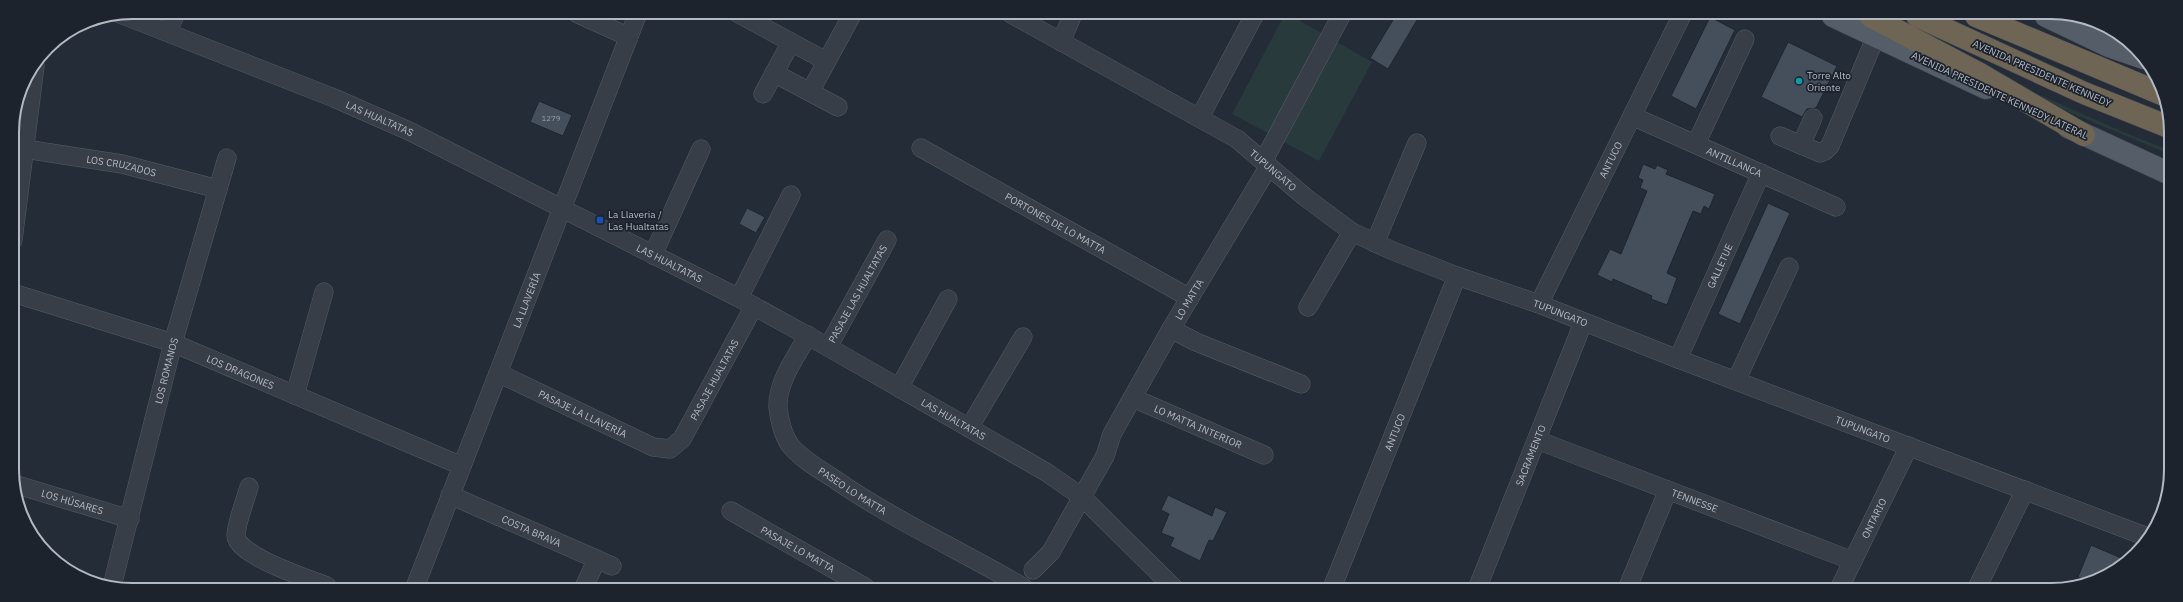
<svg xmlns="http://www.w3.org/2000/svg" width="2183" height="602" viewBox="0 0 2183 602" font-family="'IBM Plex Sans',sans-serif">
	<rect width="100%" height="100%" fill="#242c38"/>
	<!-- green -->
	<path fill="#283a3b" d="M1285,14H1288L1372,62L1319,161L1232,114Z
		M1969,63L2123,132L2169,150V154L2069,112Z"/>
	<!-- building -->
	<path fill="#454f5c" stroke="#1e252f" d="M1396,15H1420L1388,69L1370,58Z
		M1710,17L1735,30L1696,109L1671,96Z
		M1788,42L1837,66L1816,108L1807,109L1802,117L1761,97Z
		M539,101L572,115L563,136L530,122Z
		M1643,164L1655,169L1657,165L1668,170L1666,174L1715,194L1709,209L1704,206L1701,214L1693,211L1667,273L1677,278L1667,305L1651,299L1652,296L1613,279L1612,282L1597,275L1610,249L1621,254L1647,191L1640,188L1643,180L1638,178Z
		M1768,203L1790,213L1740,324L1718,314Z
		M747,208L765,217L756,233L739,224Z
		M1168,495L1212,516L1215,507L1227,512L1213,541L1209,540L1200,561L1170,546L1174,538L1161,533L1169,514L1161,510Z
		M2091,545L2128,561L2097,581L2090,583L2078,577Z"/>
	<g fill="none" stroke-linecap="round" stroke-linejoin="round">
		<!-- minor casing -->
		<g stroke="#555c66" stroke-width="19">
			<g id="minor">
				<path d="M576,13L629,37"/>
				<path d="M737,13L826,61"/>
				<path id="s1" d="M120,14L334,98L409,131L739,298L828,347L1046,472L1082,497L1174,588"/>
				<path id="s2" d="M1011,14L1237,139L1305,197L1352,232L1393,251L1457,276L1539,304L1678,359L2150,538"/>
				<path d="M168,32L176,12"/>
				<path d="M1061,42L1073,14"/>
				<path d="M774,73L838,107"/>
				<path d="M810,92L853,13"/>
				<path d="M763,94L791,42"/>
				<path id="s3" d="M1632,116L1836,207"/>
				<path d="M1200,117L1255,14"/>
				<path d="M1780,136L1820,153L1825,151L1830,146L1876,36"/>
				<path d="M1696,144L1745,39"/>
				<path d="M1801,145L1813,118"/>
				<path id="s4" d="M12,147L122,164L218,189"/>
				<path id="s5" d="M921,148L1190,298"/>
				<path d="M1264,160L1342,14"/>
				<path d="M13,240L35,66"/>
				<path d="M1375,243L1417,143"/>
				<path d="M653,255L701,149"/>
				<path id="s6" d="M13,293L173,343L462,466"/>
				<path d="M739,298L791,195"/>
				<path id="s7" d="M1539,304L1682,15"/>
				<path d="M1308,307L1352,232"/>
				<path d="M1171,329L1196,342L1301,384"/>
				<path id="s8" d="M808,335C796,357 777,382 778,407C779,419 783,435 790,445C800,458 819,469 833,478C893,520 960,550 1023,587"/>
				<path id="s9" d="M828,347L887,240"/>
				<path id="s10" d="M1678,359L1761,173"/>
				<path id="s11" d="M498,373L653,447L670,449L682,439L754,306"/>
				<path d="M1736,381L1789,267"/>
				<path d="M899,388L948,299"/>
				<path d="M295,395L324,292"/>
				<path id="s12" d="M1133,398L1264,455"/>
				<path d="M969,428L1023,337"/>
				<path id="s13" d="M1537,440L1853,561"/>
				<path id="s14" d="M14,484L130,519"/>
				<path d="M249,487C245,502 237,520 236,535C235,555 309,579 327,586"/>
				<path id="s15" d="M450,495L612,566"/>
				<path id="s16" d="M731,511L865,587"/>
				<path id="s17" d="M1033,570L1051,552L1105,456L1112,434L1171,329L1269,166"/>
				<path id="s18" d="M112,586L173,343L227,158"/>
				<path id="s19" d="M415,587L638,13"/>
				<path d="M584,587L597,559"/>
				<path id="s20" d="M1332,588L1457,276"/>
				<path id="s21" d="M1477,589L1583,323"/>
				<path d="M1627,589L1668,490"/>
				<path id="s22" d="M1839,589L1909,446"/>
				<path d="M1976,590L2025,490"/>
			</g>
		</g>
		<!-- major casing -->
		<g stroke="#404751" stroke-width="23">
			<path id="major" d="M1833,16L1986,88
				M2046,16L2109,46L2144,58
				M2068,127L2168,173"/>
		</g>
		<!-- highway casing -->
		<g stroke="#424953" stroke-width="23">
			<path id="highway" d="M1870,16L1980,74L2084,135
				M1917,16L2084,93L2169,127
				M1976,16L2164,95"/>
		</g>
		<!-- minor -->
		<use href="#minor" stroke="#373e48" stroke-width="18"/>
		<!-- major -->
		<use href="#major" stroke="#555d68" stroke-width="22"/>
		<!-- highway -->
		<use href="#highway" stroke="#6e6555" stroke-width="22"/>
	</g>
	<!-- markers -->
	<circle fill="#0f9aa8" stroke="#1c232d" stroke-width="1.5" cx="1799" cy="81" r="4"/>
	<rect fill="#1a4fb4" stroke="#1c232d" stroke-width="1.5" x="596" y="216" width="8" height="8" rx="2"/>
	<g text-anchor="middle" stroke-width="3.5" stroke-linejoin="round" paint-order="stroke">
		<!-- number labels -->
		<g font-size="8" fill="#979eaa">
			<text x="551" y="121">1279</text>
		</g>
		<!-- street labels -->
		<g font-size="10" fill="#b2b9c4" stroke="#1c232d">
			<text transform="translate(2042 73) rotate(24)" y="4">AVENIDA PRESIDENTE KENNEDY</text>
			<text transform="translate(2000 95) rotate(25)" y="4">AVENIDA PRESIDENTE KENNEDY LATERAL</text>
			<text dy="4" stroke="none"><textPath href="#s1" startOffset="280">LAS HUALTATAS</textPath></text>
			<text dy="4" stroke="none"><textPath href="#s7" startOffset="161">ANTUCO</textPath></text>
			<text dy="4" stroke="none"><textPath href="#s3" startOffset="112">ANTILLANCA</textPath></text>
			<text dy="4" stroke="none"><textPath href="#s4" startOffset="111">LOS CRUZADOS</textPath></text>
			<text dy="4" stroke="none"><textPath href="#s2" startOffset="306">TUPUNGATO</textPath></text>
			<text dy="4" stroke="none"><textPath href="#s5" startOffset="154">PORTONES DE LO MATTA</textPath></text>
			<text dy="4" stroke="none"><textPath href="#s1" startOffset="604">LAS HUALTATAS</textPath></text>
			<text dy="4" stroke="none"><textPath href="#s10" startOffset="102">GALLETUE</textPath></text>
			<text dy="4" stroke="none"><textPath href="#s9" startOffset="61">PASAJE LAS HUALTATAS</textPath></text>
			<text dy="4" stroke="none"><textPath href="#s17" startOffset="314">LO MATTA</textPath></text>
			<text dy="4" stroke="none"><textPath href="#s19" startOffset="308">LA LLAVERÍA</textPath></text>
			<text dy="4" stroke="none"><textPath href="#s2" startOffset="630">TUPUNGATO</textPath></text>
			<text dy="4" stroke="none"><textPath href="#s18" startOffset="222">LOS ROMANOS</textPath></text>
			<text dy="4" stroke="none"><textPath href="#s6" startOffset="241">LOS DRAGONES</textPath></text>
			<text dy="4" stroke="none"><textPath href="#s11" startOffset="272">PASAJE HUALTATAS</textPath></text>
			<text dy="4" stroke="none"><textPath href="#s11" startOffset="94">PASAJE LA LLAVERÍA</textPath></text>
			<text dy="4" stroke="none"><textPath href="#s1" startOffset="928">LAS HUALTATAS</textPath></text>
			<text dy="4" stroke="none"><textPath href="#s12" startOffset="71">LO MATTA INTERIOR</textPath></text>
			<text dy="4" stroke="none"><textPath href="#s2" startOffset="954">TUPUNGATO</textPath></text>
			<text dy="4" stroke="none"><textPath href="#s20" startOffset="168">ANTUCO</textPath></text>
			<text dy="4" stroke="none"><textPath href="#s21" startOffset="144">SACRAMENTO</textPath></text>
			<text dy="4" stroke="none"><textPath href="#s8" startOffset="197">PASEO LO MATTA</textPath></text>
			<text dy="4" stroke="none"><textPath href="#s14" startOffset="61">LOS HÚSARES</textPath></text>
			<text dy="4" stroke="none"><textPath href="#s13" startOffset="169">TENNESSE</textPath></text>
			<text dy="4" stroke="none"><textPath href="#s22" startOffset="79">ONTARIO</textPath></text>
			<text dy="4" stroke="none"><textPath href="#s15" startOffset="89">COSTA BRAVA</textPath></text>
			<text dy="4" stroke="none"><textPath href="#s16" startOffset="77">PASAJE LO MATTA</textPath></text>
		</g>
		<!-- poi labels -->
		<g font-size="10" fill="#b2b9c4" stroke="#1c232d" text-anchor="start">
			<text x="1807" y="79">Torre Alto<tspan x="1807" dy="12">Oriente</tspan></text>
			<text x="608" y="218">La Llaveria /<tspan x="608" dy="12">Las Hualtatas</tspan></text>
		</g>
	</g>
	<!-- crop -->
	<path d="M0 0H2183V602H0ZM132 19H2051A113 113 0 0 1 2164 132V470A113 113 0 0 1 2051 583H132A113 113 0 0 1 19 470V132A113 113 0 0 1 132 19Z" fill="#1c232d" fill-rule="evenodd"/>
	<path fill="none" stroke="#b2b9c4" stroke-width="2" d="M132 19H2051A113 113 0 0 1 2164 132V470A113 113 0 0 1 2051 583H132A113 113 0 0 1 19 470V132A113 113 0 0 1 132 19Z"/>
</svg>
